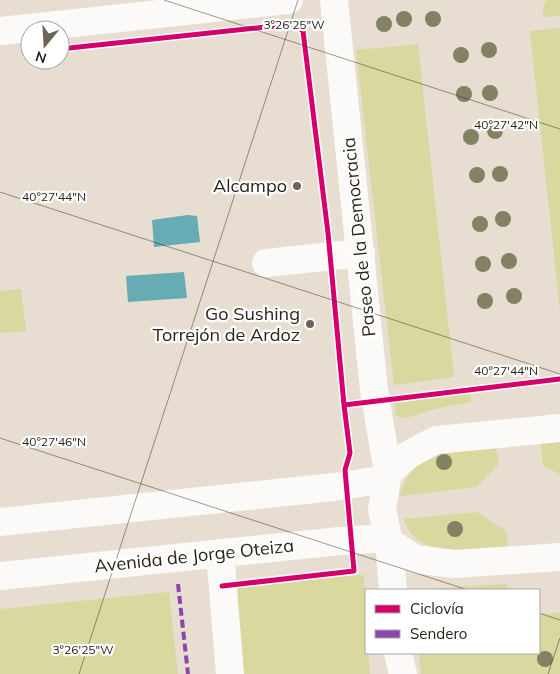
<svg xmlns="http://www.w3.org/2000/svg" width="560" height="674" viewBox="0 0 560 674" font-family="Mulish,sans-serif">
	<rect width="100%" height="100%" fill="#e7ddd0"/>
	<!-- green -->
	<path fill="#d8d89f" d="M546,0H560V16L547,17L542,14Z
		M560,28V311L530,31Z
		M418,44L454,377L394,385L356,50Z
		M21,289L26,331L0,333V291Z
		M469,392L471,402L435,409L407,418L396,416L395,400Z
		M540,440H560V474L543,466Z
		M495,445L499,464L476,487L400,496C411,450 456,452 495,445Z
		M477,512L506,531L508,547C469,550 421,563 403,519Z
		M364,575L366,653H368L370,674H244L235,585Z
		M507,584V590H414Z
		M169,592L178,674H0V609Z
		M560,612V674H421L419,653H539V615Z"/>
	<!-- water -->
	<path fill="#67abb5" d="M188,215L197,216L200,242L154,247L152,220Z
		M184,272L187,298L128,302L126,276Z"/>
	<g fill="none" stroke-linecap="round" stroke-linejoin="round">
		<!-- minor -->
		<path stroke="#fbfaf8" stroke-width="28" d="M334,0L374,390L388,473
			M0,31L289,0
			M266,263L361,253
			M0,522L334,487L387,479
			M389,542L415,559L454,564L560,557
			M220,553L230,674
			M0,576L340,541L387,538
			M393,590L389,542L382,509L388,473L408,455L436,440L560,428
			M398,653L403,674"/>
		<!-- quiet -->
		<path stroke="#8e44ad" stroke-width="4" stroke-dasharray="8 4" stroke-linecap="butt" d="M178,584L188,674"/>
		<!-- cycleway casing -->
		<g stroke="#fff" stroke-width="8">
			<path id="cycleway" d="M60,49L285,25L296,26L303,31L328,233L344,405
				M222,586L354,571L345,470L350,453L344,405L560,379"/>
		</g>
		<!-- cycleway -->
		<use href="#cycleway" stroke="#d6006c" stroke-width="5"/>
	</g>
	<!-- trees -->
	<g fill="#838164">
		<circle cx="404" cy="19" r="8"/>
		<circle cx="433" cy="19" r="8"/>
		<circle cx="384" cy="24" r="8"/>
		<circle cx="489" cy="50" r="8"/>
		<circle cx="461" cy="55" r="8"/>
		<circle cx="490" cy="93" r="8"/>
		<circle cx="464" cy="94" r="8"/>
		<circle cx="495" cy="131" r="8"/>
		<circle cx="471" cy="137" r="8"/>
		<circle cx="500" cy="174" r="8"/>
		<circle cx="477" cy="175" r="8"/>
		<circle cx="503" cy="219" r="8"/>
		<circle cx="480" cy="224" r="8"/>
		<circle cx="509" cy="261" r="8"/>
		<circle cx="483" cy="264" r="8"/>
		<circle cx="514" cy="296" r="8"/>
		<circle cx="485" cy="301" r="8"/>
		<circle cx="444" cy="462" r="8"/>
		<circle cx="455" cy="529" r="8"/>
		<circle cx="545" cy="659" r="8"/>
	</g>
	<!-- ticks -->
	<path fill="none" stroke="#2a231a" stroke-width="1" stroke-opacity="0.45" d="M164,0L560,129M0,192L560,374M0,438L468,590M539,613L560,620M79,674L298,0M548,674L560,638"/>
	<!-- markers -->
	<g fill="#6c645a" stroke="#fff" stroke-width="2">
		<circle cx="297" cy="186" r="5"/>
		<circle cx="310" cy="324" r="5"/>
	</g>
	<g text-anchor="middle" stroke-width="4.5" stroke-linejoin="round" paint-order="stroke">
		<!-- poi labels -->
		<g font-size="18" fill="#2a231a" stroke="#fff" text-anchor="end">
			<text x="287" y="192">Alcampo</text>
			<text x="300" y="320">Go Sushing<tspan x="300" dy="21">Torrejón de Ardoz</tspan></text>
		</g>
		<!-- street labels -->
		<g font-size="18" fill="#2a231a" stroke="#fff">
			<text transform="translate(359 237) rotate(-96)" y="6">Paseo de la Democracia</text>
			<text transform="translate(194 556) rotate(-6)" y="6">Avenida de Jorge Oteiza</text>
		</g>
	</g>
	<g font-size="12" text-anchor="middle" fill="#2a231a" stroke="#fff" stroke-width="4.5" stroke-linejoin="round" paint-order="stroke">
		<text x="294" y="29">3°26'25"W</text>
		<text x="506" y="129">40°27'42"N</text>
		<text x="54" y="201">40°27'44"N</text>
		<text x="506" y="375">40°27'44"N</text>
		<text x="54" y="446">40°27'46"N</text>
		<text x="83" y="654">3°26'25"W</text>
	</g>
	<!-- legend -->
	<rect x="365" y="589" width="175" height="65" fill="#ffffff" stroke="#aaa7a3"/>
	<rect x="375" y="605" width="25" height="8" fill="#d6006c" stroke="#aaa7a3"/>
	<text x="410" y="614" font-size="15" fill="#2a231a">Ciclovía</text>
	<rect x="375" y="630" width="25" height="8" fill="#8e44ad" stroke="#aaa7a3"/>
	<text x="410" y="639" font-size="15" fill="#2a231a">Sendero</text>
	<!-- north arrow -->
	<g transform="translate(45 45) rotate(198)"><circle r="24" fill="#ffffff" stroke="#aaa7a3"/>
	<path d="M0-4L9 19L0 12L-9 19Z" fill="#6c645a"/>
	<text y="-8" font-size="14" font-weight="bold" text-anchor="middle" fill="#2a231a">N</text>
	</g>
</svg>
